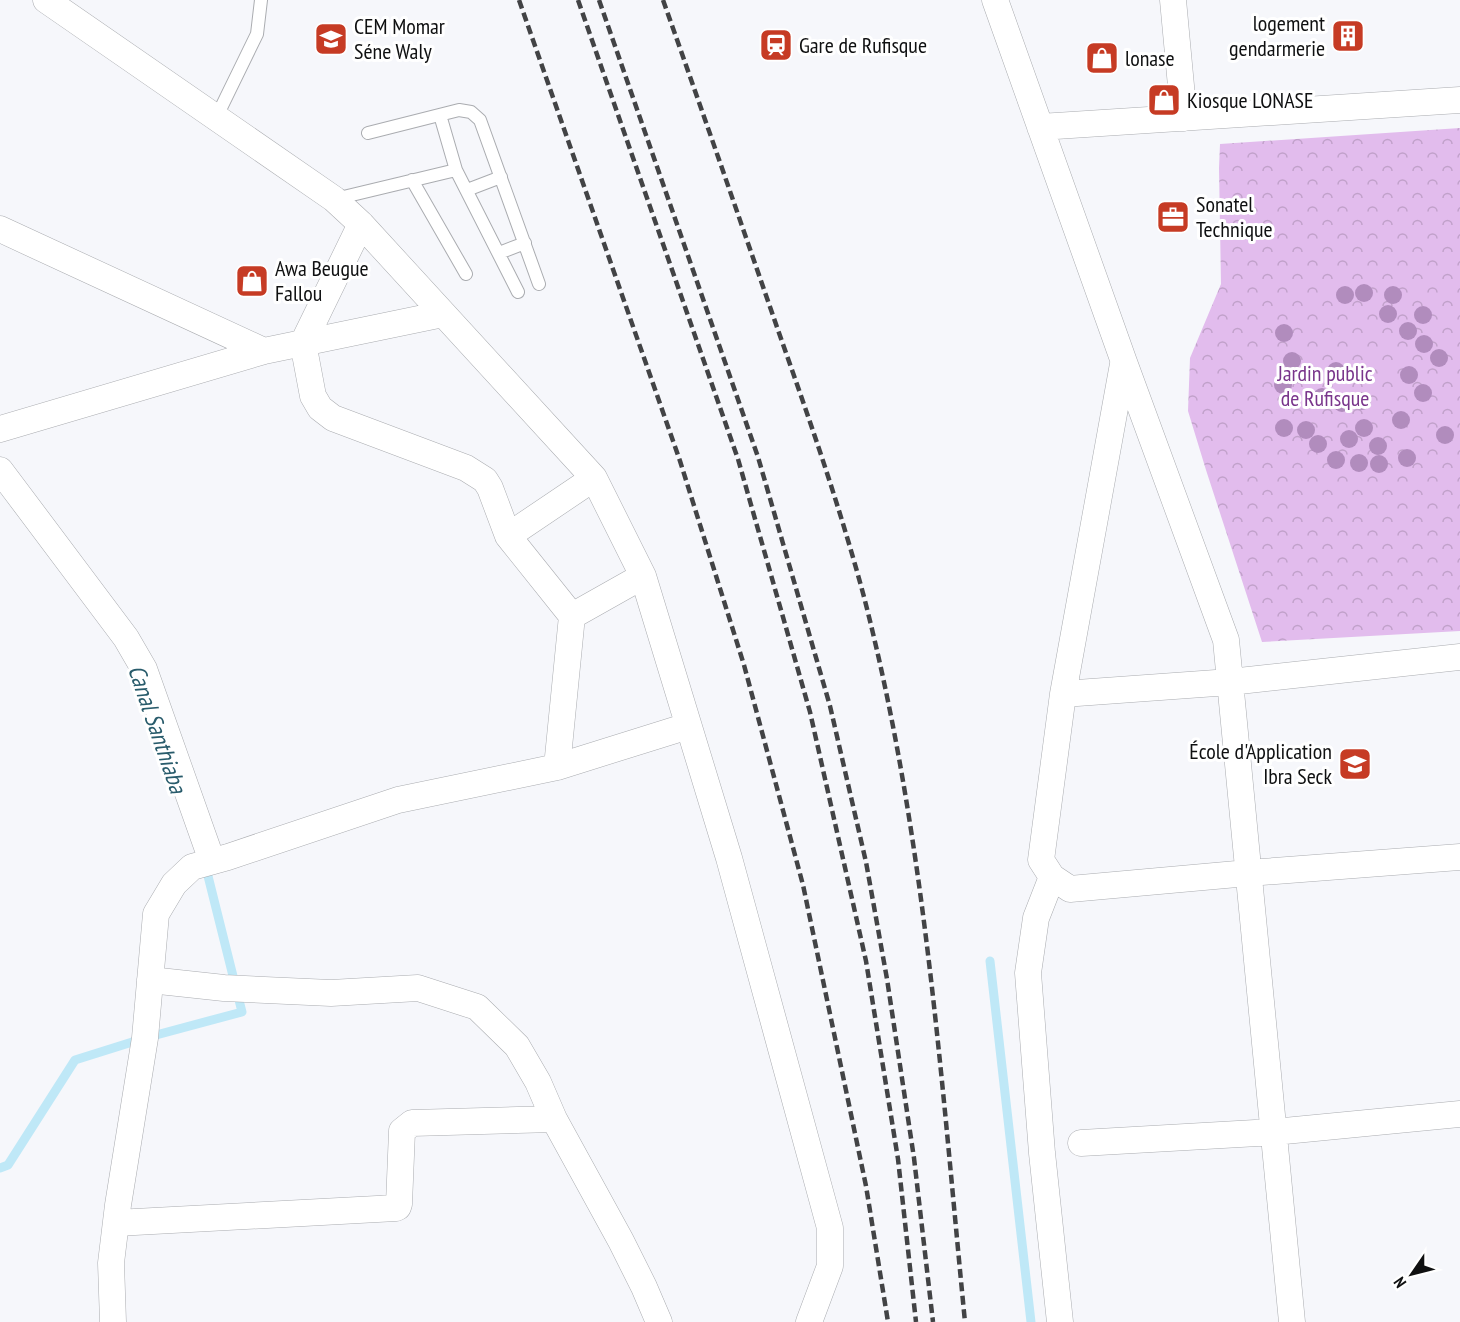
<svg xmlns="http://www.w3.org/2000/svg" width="1460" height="1322" viewBox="0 0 1460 1322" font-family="'PT Sans Narrow',sans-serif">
	<defs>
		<pattern id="forest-crowns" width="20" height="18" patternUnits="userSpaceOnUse" patternTransform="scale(1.5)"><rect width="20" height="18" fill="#e2bced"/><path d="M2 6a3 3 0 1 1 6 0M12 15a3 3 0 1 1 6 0" fill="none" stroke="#c1a1ca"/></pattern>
	</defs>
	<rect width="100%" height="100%" fill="#f6f7fb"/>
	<!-- forest -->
	<path fill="url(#forest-crowns)" d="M1460,128V631L1262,642L1206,470L1188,411L1190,358L1221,284L1219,168L1220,144Z"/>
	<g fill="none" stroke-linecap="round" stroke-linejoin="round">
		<!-- stream -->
		<path stroke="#bfe8f7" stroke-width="9" d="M990,961L1031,1322
			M0,1168L8,1165L75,1060L145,1038L242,1012L205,864"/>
		<!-- lane casing -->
		<g stroke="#aaacb0" stroke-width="14">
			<path id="lane" d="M440,115L456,170L518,292
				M216,118L257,34L261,0
				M368,133L459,110L471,112L480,120L539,284
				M412,180L466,274
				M467,190L501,177
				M335,199L456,170
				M499,253L525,243"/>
		</g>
		<!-- street casing -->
		<g stroke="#aaacb0" stroke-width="27">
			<path id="street" d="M46,0L334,199L361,224L594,478L643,576L729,858L830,1228V1266L809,1322
				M995,0L1124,362L1226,640L1292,1322
				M1173,0L1184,118
				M1040,127L1460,100
				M361,224L303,343L313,396L320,408L333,418L466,468L485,480L490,488L508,536
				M0,229L264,351
				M1123,364L1063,694L1041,860L1052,877L1070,889L1248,873L1460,857
				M0,429L264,351L443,314
				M0,470L126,638L144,669L212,861
				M572,616L508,536L594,478
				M1063,694L1230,682L1460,657
				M557,767L572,616L643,576
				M1052,877L1036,918L1028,973L1042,1153L1060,1322
				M150,980L224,988L331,993L418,988L477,1007L517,1046L538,1082L554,1119L621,1241L644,1287L659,1322
				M1081,1143L1274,1132L1460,1114
				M116,1223L396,1208L398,1207L399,1204L402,1131L412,1123L554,1119
				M113,1322L111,1263L118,1205L145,1038L156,914L174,884L192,867L228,857L398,800L557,767L688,726"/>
		</g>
		<!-- lane -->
		<use href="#lane" stroke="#fff" stroke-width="12"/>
		<!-- street -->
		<use href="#street" stroke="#fff" stroke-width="26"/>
		<!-- rail -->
		<path stroke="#424345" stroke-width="4.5" stroke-dasharray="9 4.5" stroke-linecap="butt" d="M519,0L680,461L744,665L803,885L866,1186L888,1322
			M578,0L738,459L810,712L866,961L898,1159L916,1322
			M599,0L758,457L830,706L866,862L887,979L914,1158L933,1322
			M663,0C702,110 740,220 778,330C809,418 840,507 864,597C925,834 941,1079 965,1322"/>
	</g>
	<!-- trees -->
	<g fill="#b18cbd">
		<circle cx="1364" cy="293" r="9"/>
		<circle cx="1345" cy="295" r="9"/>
		<circle cx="1393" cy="295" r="9"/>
		<circle cx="1388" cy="314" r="9"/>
		<circle cx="1423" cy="315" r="9"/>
		<circle cx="1408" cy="331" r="9"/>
		<circle cx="1284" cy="333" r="9"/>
		<circle cx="1424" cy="344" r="9"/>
		<circle cx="1439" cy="358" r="9"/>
		<circle cx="1292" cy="361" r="9"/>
		<circle cx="1336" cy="371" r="9"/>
		<circle cx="1409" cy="375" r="9"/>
		<circle cx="1283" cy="385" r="9"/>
		<circle cx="1423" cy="393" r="9"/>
		<circle cx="1322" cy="397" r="9"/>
		<circle cx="1362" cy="401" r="9"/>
		<circle cx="1342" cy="403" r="9"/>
		<circle cx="1401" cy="420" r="9"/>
		<circle cx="1284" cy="428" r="9"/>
		<circle cx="1364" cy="428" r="9"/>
		<circle cx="1306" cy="430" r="9"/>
		<circle cx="1445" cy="435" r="9"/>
		<circle cx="1349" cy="439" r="9"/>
		<circle cx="1318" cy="444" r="9"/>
		<circle cx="1378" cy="446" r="9"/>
		<circle cx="1407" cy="458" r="9"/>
		<circle cx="1336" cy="460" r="9"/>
		<circle cx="1359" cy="463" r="9"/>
		<circle cx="1379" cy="464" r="9"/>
	</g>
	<!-- icons -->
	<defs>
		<g id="building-square" transform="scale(1.725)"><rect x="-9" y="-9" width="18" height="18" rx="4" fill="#c63b24" stroke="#fff"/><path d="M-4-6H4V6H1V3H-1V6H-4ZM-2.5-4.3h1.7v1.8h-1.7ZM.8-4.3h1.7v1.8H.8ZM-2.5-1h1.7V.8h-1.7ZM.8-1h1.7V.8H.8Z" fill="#fff"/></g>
		<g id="school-square" transform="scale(1.725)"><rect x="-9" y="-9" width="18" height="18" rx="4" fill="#c63b24" stroke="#fff"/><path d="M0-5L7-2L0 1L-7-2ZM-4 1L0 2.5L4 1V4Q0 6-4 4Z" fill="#fff"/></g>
		<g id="station-square" transform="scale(1.725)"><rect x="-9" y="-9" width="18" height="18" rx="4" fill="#c63b24" stroke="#fff"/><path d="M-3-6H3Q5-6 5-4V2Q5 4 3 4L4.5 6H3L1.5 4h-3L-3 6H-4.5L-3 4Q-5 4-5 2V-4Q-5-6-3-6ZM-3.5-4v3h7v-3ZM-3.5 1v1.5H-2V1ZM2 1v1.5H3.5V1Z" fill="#fff"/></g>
		<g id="shop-square" transform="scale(1.725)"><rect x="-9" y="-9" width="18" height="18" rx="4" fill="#c63b24" stroke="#fff"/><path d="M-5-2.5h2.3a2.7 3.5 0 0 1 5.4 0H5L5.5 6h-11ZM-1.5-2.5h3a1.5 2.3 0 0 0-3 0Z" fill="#fff"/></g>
		<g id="office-square" transform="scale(1.725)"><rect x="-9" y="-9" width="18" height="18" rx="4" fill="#c63b24" stroke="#fff"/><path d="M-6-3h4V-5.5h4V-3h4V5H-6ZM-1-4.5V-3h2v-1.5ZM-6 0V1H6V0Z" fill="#fff"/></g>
	</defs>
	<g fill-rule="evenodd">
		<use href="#building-square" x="1348" y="36"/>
		<use href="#school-square" x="331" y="39"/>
		<use href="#station-square" x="776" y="45"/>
		<use href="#shop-square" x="1102" y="58"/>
		<use href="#shop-square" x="1164" y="100"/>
		<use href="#office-square" x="1173" y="217"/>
		<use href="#shop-square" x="252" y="281"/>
		<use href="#school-square" x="1355" y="764"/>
	</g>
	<g text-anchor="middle" stroke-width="6" stroke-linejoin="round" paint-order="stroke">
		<!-- poi labels -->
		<g font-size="22" fill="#0f1011" stroke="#fff" text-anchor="start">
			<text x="1325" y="31" text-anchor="end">logement<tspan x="1325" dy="25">gendarmerie</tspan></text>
			<text x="354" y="34">CEM Momar<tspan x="354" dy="25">Séne Waly</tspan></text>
			<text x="799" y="53">Gare de Rufisque</text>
			<text x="1125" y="66">lonase</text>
			<text x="1187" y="108">Kiosque LONASE</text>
			<text x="1196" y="212">Sonatel<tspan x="1196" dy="25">Technique</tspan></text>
			<text x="275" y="276">Awa Beugue<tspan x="275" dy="25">Fallou</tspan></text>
			<text x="1332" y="759" text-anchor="end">École d'Application<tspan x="1332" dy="25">Ibra Seck</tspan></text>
		</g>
		<!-- park labels -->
		<g font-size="22" fill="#79358b" stroke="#fff">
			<text x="1325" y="381">Jardin public<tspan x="1325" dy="25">de Rufisque</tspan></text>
		</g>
		<!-- water labels -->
		<g font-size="24" font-style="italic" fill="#285b6b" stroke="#fff">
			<text transform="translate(157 729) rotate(71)" y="8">Canal Santhiaba</text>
		</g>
	</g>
	<!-- north arrow -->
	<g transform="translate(1412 1274) rotate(235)" stroke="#ffffff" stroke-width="4.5" paint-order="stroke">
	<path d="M0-4.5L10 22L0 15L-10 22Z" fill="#0f1011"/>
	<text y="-9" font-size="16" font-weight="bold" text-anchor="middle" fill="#0f1011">N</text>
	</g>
</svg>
